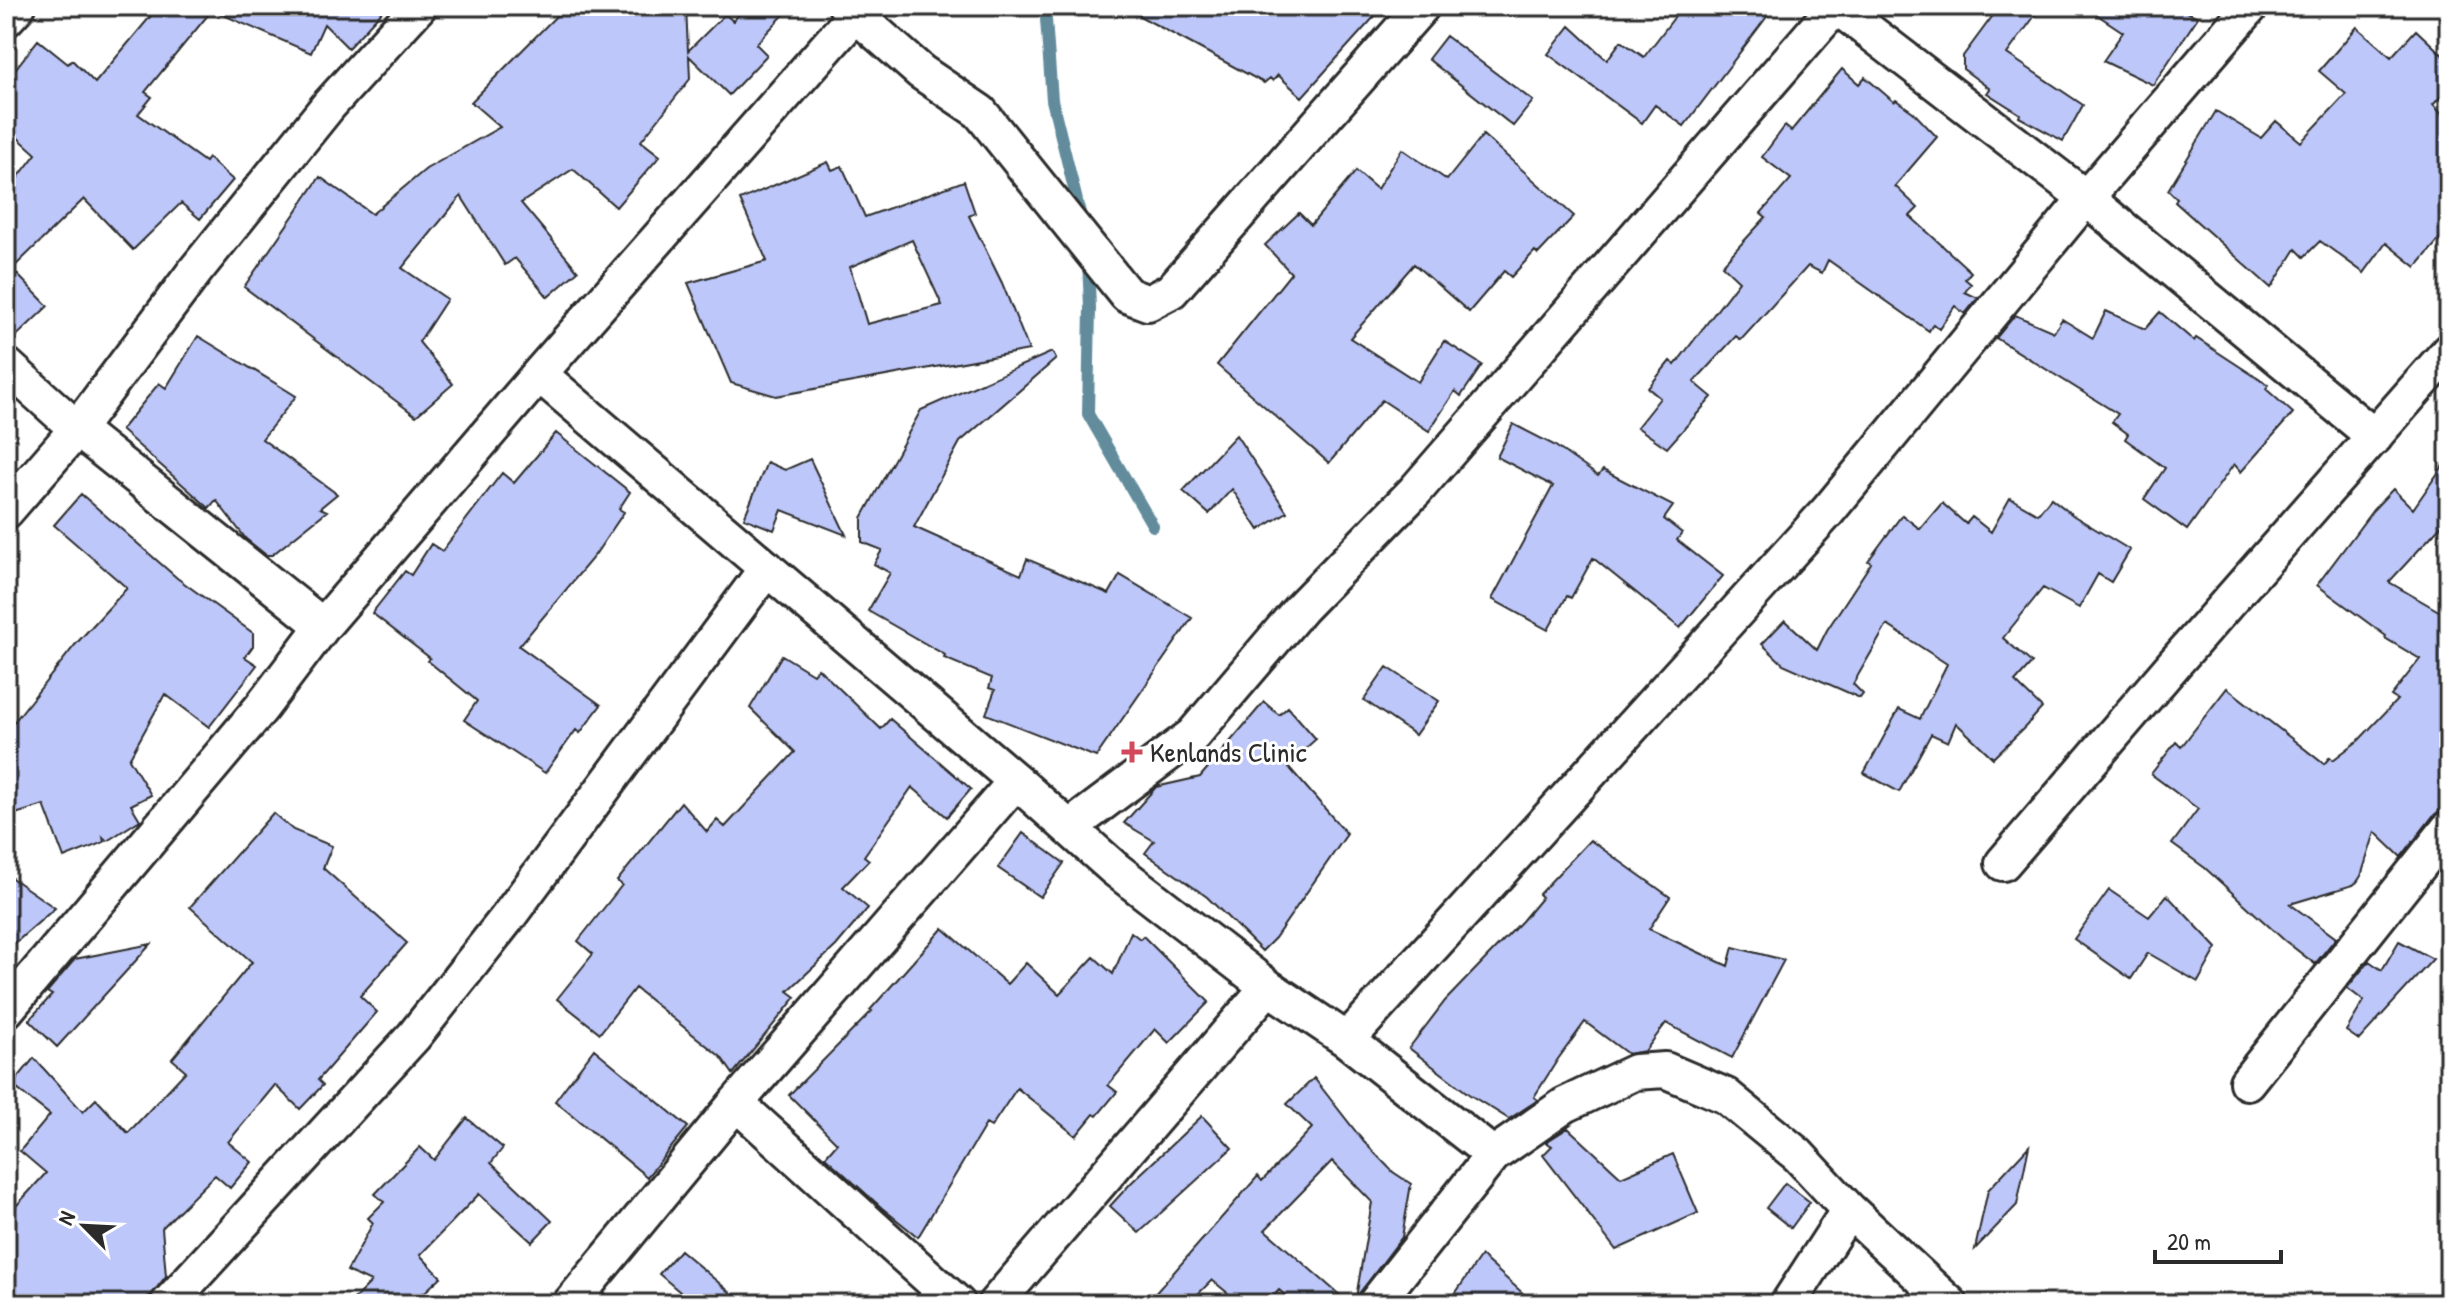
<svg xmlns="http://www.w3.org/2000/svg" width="2455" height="1310" viewBox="0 0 2455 1310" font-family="'Patrick Hand',sans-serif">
	<rect width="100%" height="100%" fill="#fff"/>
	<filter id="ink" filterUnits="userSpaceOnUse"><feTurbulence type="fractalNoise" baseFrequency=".0125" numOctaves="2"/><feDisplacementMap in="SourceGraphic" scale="16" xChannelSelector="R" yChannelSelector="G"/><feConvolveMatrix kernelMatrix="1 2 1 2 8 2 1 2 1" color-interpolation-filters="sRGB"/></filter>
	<g filter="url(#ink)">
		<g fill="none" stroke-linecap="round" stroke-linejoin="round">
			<!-- stream -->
			<path stroke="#628c9c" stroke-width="12" d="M1045,6L1052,100L1082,221
				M1088,259L1090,308L1088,414L1153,526"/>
		</g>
		<!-- building -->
		<path fill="#bdc7f9" stroke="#2b2b2b" stroke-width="2" fill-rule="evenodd" d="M159,6H387L348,48L324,24L311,53L212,10L145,92L152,97L138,114L205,162L208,158L233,180L200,219L181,203L133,250L84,199L12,269L48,306L6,346V193L36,154L6,127V81L38,40L68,64L72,60L95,83Z
			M566,6H686L688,51L725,14L733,21L747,6H792L756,44L767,55L729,95L689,56L690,79L641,141L660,156L616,207L573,169L521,203L578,271L548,297L515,258L505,265L461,196L402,268L447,299L419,342L453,384L416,416L244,287L320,177L372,214L426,169L500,127L471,102Z
			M1121,6H1384L1302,97L1278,75L1273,81L1270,78L1264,83Z
			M1683,6H1775L1684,126L1655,105L1642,123L1548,54L1570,26L1607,60L1621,41L1644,57Z
			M2000,6H2042L2007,54L2083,105L2063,141L2019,117L2020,114L1987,93L1990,89L1963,69V56Z
			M2084,6H2174L2198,17L2153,85L2103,61L2123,32Z
			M2357,27L2391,57L2416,30L2449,61V87L2433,105L2449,122V228L2416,267L2386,243L2364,273L2320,241L2304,257L2296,249L2271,288L2175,202L2177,199L2168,190L2216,111L2261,138L2276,121L2301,142L2346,94L2319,71Z
			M1446,36L1533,101L1513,126L1428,59Z
			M1842,69L1859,84L1865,77L1894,102L1896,100L1913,112L1937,137L1895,186L1918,208L1910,216L1971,272L1965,279L1971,284L1965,292L1978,298L1965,314L1955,306L1939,329L1933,324L1929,331L1828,260L1822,273L1808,266L1741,340L1736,336L1694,382L1712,397L1667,448L1637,427L1660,398L1648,388L1670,361L1675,365L1739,281L1722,265L1766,217L1761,213L1791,179L1762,157L1785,126L1791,131Z
			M1483,135L1574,216L1538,254L1535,251L1511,277L1504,271L1469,312L1414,264L1350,338L1418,382L1444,341L1482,365L1461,396L1455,391L1429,431L1382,400L1329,463L1217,365L1291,273L1265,245L1299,213L1311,225L1356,171L1377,189L1402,149L1447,180Z
			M828,162L832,170L842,166L865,217L964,181L975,213L969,216L1002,283L1029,350L776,396L731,383L688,283L767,261L740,200ZM912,240L942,305L867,324L850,267Z
			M2106,311L2145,329L2160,312L2194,341L2196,338L2268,385L2266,389L2293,413L2241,472L2234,464L2187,530L2144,499L2165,468L2125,439L2128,434L2112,422L2118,414L1996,338L2015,315L2054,332L2062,319L2093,338Z
			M198,336L296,396L262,439L337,494L320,508L327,511L272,555H266L246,539L216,500L209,508L121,430L159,383L166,388Z
			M1052,352L1056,359L960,442L914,527L1021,575L1027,559L1109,594L1120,575L1192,618L1096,757L986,714L995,690L989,688L992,678L944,658L945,655L868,611L890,573L874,564L882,550L862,542V518L921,410Z
			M1513,424L1554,445L1598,476L1603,470L1673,506L1664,519L1682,533L1677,540L1723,576L1680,628L1593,558L1571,598L1567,596L1548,630L1492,599L1553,486L1497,457Z
			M556,433L630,492L619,509L624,512L595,555L519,646L601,705L580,733L576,730L545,773L464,720L477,701L428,661L430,658L372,613L405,571L411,575L431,544L442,551L502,473L514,483Z
			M1236,435L1287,512L1259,530L1232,489L1209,514L1183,491Z
			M2449,457V517L2389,582L2449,617V803L2433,816L2401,857L2375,832L2361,876L2357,882L2353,885L2290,904L2336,938L2315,964L2284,940L2205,868L2172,844L2198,809L2151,774L2176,742L2181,747L2227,688L2324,764L2330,757L2333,760L2359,740L2397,700L2391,696L2420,659L2385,638L2386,636L2317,585L2373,510L2393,489L2413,509Z
			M810,459L846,535L782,510L774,530L744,518L767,462L785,470Z
			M81,494L177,578L253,633V646L245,657L257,665L209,727L165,694L129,759L151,795L131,805L140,820L107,841L103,837L104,842L64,858L44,805L6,817V732L75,645L127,588L54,525Z
			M2010,498L2038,514L2051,498L2074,516L2130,550L2111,582L2098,574L2079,608L2043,588L2003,638L2032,663L2015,682L2042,708L2025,727L1993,758L1956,723L1948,742L1931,734L1899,792L1864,773L1899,709L1920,719L1947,664L1887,625L1853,684L1863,694L1860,698L1783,664L1762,644L1785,620L1817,650L1827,630L1871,563L1868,561L1902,515L1920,529L1942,503L1966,524L1972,517L1991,532Z
			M782,655L813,674L818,668L881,729L890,719L971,789L947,817L912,787L864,856L869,860L843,887L868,908L836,946L788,991L796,997L733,1074L721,1057L635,988L600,1033L557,999L593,954L578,941L622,885L617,881L681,802L707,832L717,820L725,827L795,752L750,708Z
			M1387,667L1439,701L1415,735L1364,700Z
			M1264,702L1279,715L1288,707L1316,739L1287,765L1347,834L1275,938L1262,951L1207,897L1145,853L1154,841L1124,823L1156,787L1200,777Z
			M273,813L293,830L332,846L323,868L407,943L360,996L377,1012L318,1080L323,1085L300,1109L275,1085L228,1142L252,1162L230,1188L215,1175L162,1228L166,1276L152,1294L137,1304H16L6,1278V1217L46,1173L20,1151L50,1115L12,1085L34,1058L83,1112L96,1099L128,1133L186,1071L172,1059L252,962L190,907Z
			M1023,833L1064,863L1040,897L998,868Z
			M1590,840L1670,897L1649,929L1728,966L1733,947L1784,960L1732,1058L1666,1023L1645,1051L1628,1054L1585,1022L1558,1059L1534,1097L1538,1100L1509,1119L1470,1095L1409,1048L1445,1001L1522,921L1542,897L1539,894Z
			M6,874L55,908L6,951Z
			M2109,890L2149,917L2167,895L2217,948L2198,982L2148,953L2131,979L2074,939Z
			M943,928L1007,984L1026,963L1059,994L1094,957L1113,974L1131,932L1140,939L1143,936L1209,1002L1169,1043L1155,1029L1108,1085L1117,1092L1097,1116L1094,1114L1076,1136L1017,1088L991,1127L986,1124L918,1237L882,1208L825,1157L837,1143L789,1095L872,1011L870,1010Z
			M2399,941L2433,959L2359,1040L2346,1031L2364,1001L2347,988L2369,961L2382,970Z
			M151,944L57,1047L29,1020L52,995L47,992L75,959Z
			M594,1049L688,1127L647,1177L555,1101Z
			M1314,1078L1364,1142L1393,1172L1411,1184L1402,1237L1356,1298L1372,1202L1332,1161L1265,1230L1350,1304H1295L1279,1290L1267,1304H1241L1212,1280L1188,1304H1146L1258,1176L1262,1181L1312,1128L1287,1104Z
			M1202,1116L1232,1148L1139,1233L1110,1206L1132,1182Z
			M467,1118L503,1148L491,1163L552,1221L532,1242L479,1194L420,1255L441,1277L412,1304H349L371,1282L347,1271L373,1223L368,1218L384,1202L375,1194L420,1147L434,1160Z
			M1568,1128L1621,1177L1673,1154L1698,1213L1616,1250L1543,1155L1552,1146L1546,1142Z
			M2029,1146L2017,1205L1975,1249L1988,1190Z
			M1785,1183L1810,1202L1791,1228L1766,1208Z
			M680,1250L744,1304H694L659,1274Z
			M1481,1256L1535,1304H1448Z"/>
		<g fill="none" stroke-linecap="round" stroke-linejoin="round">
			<!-- minor casing -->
			<g stroke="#2b2b2b" stroke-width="40">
				<path id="minor" d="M846,6L921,72L980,112L1127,295L1148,303L1171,291L1422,6
					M1836,6L2086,198L2375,437
					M6,19L18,6
					M6,365L77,429L323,626
					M539,374L1016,781L1115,869L1268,987L1347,1040L1493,1155
					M6,511L77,429L196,270L329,105L419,6
					M1069,828L1193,735L1301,608L1415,491L1836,6
					M2003,863L2174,664L2449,351
					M6,1010L261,708L323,626L539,374L856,14
					M1347,1040L1828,511L2086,198L2251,6
					M2247,1082L2449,828
					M736,1103L958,1304
					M168,1304L414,1036L508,917L767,568
					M570,1304L736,1103L1016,781
					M995,1304L1268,987
					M1375,1304L1493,1155L1565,1105L1635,1072L1665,1070L1726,1096L1798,1155L1849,1210L1950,1304
					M1788,1304L1849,1210"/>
			</g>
			<!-- minor -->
			<use href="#minor" stroke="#fff" stroke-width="34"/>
		</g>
	</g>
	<!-- markers -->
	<path fill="#d1495b" stroke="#fff" stroke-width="3" d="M1128 740h8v8h8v8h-8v8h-8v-8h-8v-8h8z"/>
	<g text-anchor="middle" stroke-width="6" stroke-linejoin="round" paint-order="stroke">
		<!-- poi labels -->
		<g font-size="28" fill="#2b2b2b" stroke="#fff" text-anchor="start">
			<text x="1150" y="762">Kenlands Clinic</text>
		</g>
	</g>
	<!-- margin -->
	<rect width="2455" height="1310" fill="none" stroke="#fff" stroke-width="32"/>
	<rect x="16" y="16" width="2423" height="1278" fill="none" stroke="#2b2b2b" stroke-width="3" filter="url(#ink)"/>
	<!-- north arrow -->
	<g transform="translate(84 1226) rotate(294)" stroke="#ffffff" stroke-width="6" paint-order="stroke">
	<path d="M0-6L14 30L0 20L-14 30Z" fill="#2b2b2b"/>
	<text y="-12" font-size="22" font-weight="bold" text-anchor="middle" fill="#2b2b2b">N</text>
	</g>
	<!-- scale -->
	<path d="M2155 1250v12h126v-12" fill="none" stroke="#2b2b2b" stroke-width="4"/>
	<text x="2167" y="1250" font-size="24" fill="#2b2b2b" stroke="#ffffff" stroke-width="6" paint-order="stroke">20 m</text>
</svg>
